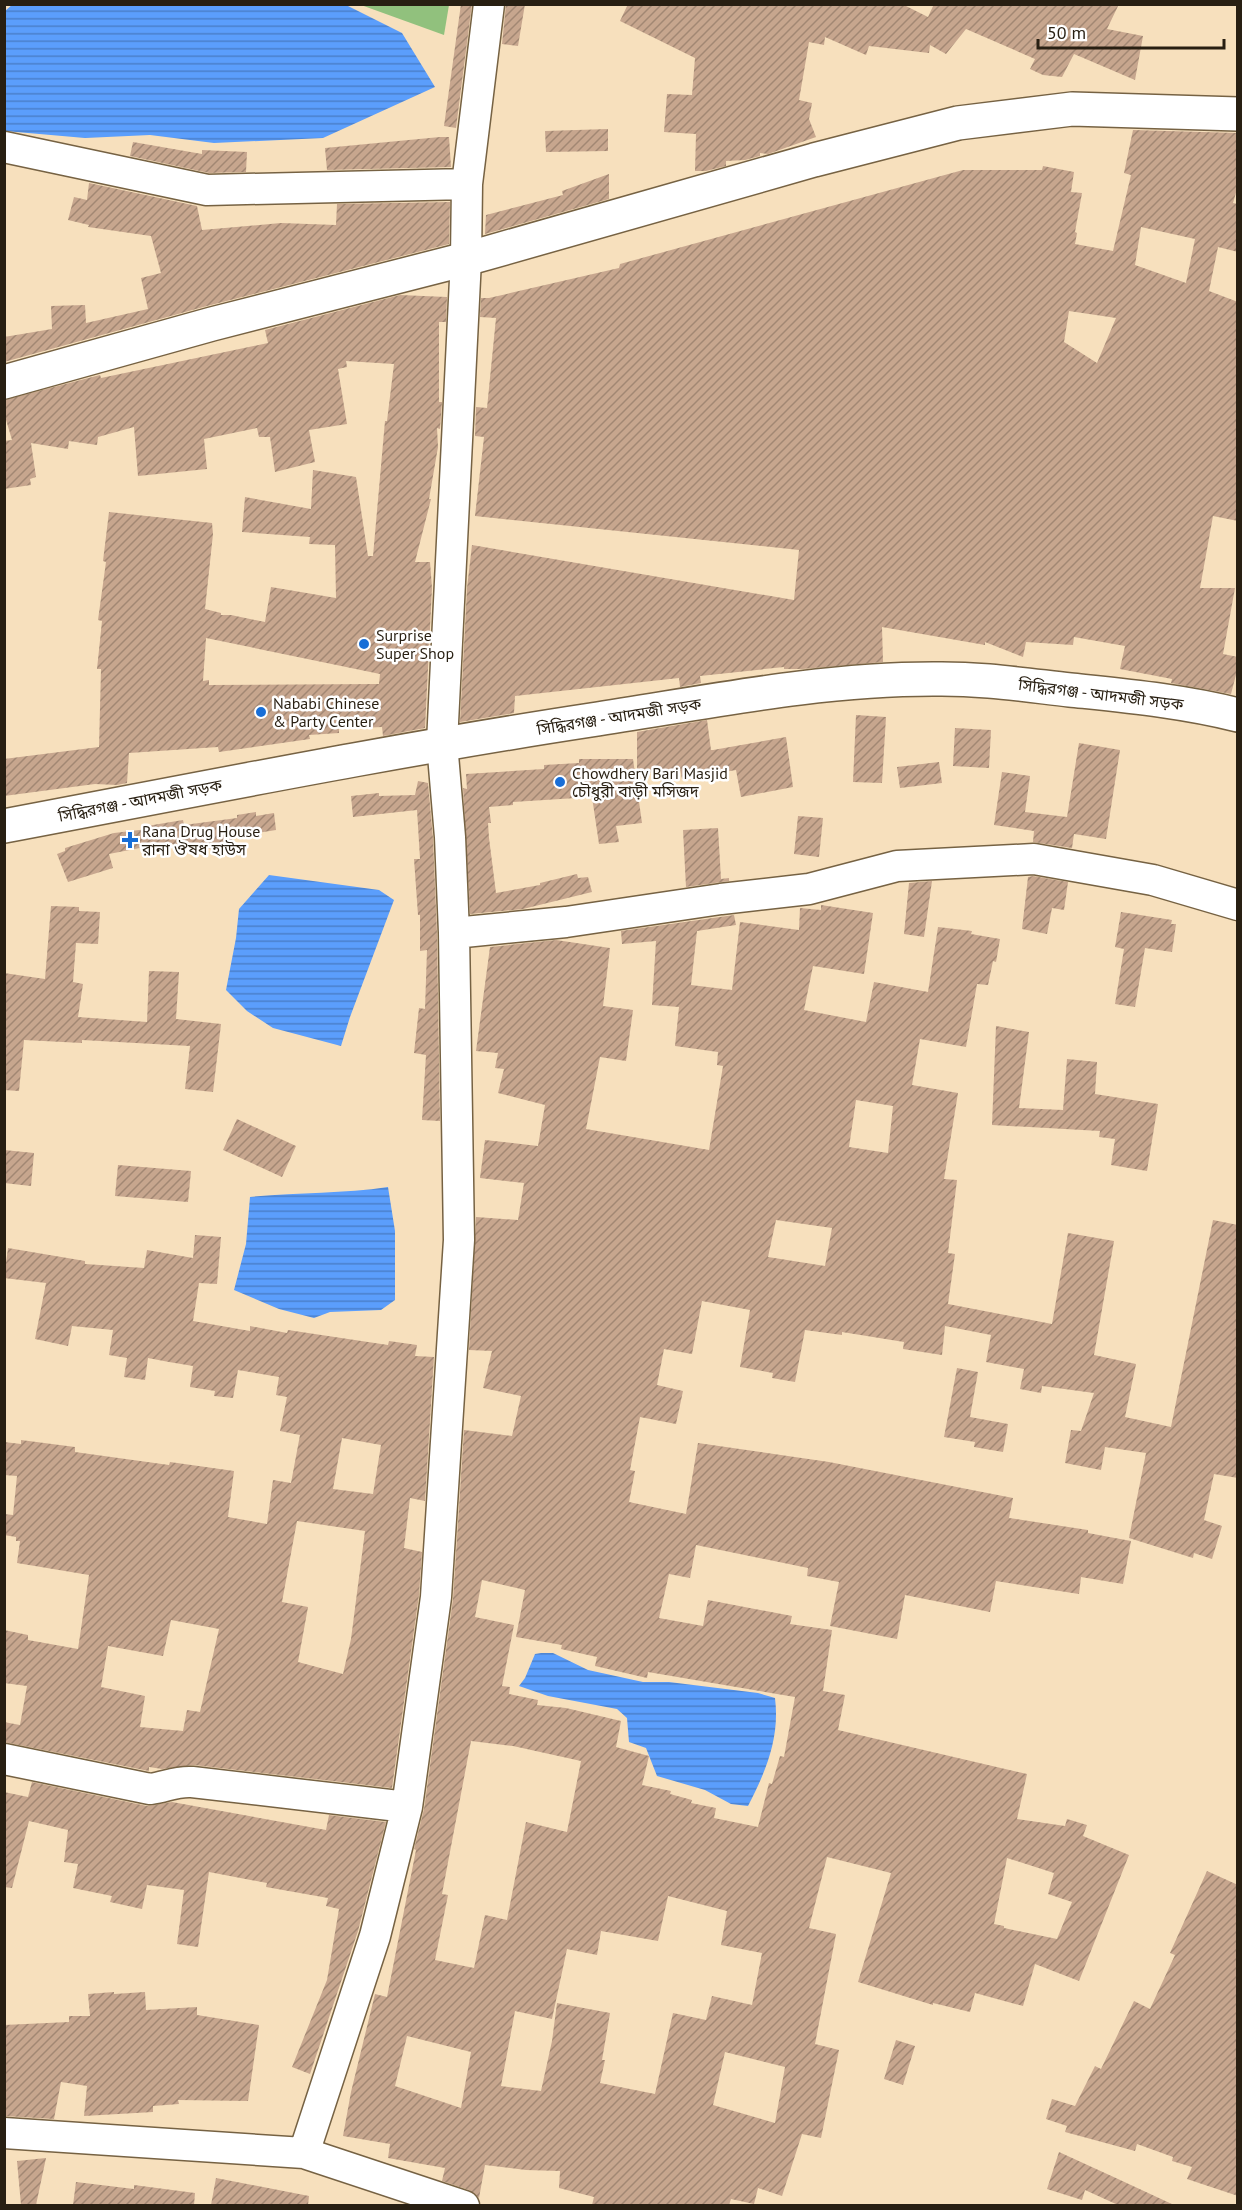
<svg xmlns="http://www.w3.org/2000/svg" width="1242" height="2210" viewBox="0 0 1242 2210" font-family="'PT Sans','Noto Sans Bengali',sans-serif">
	<defs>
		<pattern id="water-rules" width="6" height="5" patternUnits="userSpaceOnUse" patternTransform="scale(1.5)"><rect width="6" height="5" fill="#5b9efc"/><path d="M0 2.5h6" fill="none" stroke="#4b80cb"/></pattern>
		<pattern id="building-hatch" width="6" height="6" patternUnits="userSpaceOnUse" patternTransform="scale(1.5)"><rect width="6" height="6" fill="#c7a68e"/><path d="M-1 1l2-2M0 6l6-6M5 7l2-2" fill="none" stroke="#a28773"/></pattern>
	</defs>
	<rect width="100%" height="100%" fill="#f7e0bd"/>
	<!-- park -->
	<path fill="#91c17d" d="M361,5H449L444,35Z"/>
	<!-- water -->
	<path fill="url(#water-rules)" d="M13,4L346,5L402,33L435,87L323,138L214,143L150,135L85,138L5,131V11Z
		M269,875L379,890L394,900L350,1017L341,1046L273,1028L247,1011L226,990L236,938L239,909Z
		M388,1187L395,1231V1300L381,1310L330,1312L314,1318L279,1309L234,1290L246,1244L250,1197C296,1192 343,1194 388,1187Z
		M541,1653H553L588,1670L643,1682H669L758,1693L775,1698C780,1738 766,1771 748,1806L731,1804L705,1790L657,1776L646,1748L629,1742L627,1718L617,1709L548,1696L519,1686L525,1678L535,1654Z"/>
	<!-- building -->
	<path fill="url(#building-hatch)" fill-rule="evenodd" d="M461,4H472L456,128L444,126Z
		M506,4H525L518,46L502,44Z
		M628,4H902L928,17L934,4H1119L1107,29L1143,36L1135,80L1074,54L1062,77L1043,75L1030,69L1035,59L966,29L946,54L930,45L929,53L869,46L866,55L825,37L824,45L809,42L799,100L812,103L809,119L816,137L768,154L760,153V156L745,160L726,161V166L706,171H695L696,134L664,132L667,94L692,95L695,58L620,21Z
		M608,129V151L546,152L545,131Z
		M1133,130L1238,133V186L1233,203L1238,204V252L1218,247L1209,291L1238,302V521L1213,516L1200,588H1235L1223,654L1238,657V667L1231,694L1171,683L1172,679L1120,669L1125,646L1074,637L1073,645L1026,642L1023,657L985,642V645L882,627L883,662L802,669H784V667L700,676L701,683L680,687L679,678L515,696L514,713L460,722L467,588L472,545L794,600L799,550L475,516L484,437L475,436L476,407L487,408L496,318L480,317L481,298H489L619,268L620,264L963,170H1042L1043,166L1074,172L1071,192L1082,193L1075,232L1077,233L1075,244L1113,251L1131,175L1124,173ZM1141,227L1195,239L1186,283L1135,265ZM1069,311L1116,318L1097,363L1064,342Z
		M440,137H449L451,167L327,170L325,148Z
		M133,142L202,154V150L247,152L246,172L209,173L130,156Z
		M609,174V199L485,234L486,215L563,195L562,191Z
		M89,183L197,206L202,230L281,223L336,225L337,204L450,202L449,244L207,306L4,362V337L52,329L51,306L85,305L86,323L148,309L141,278L161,273L151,236L88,227L89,225L68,220L74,197L87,200Z
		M400,295L447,297L446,322H439V402H442L440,429L437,428L438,447L429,499H431L415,562H430L432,588L425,728L383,736L382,727L339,729V733L309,735L310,739L219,752L218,747L129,753L127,783L117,785L95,784L4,796V759L99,747L101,669H97L102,621L98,620L106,562L103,561L109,512L212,523L213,534L205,609L221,613V615H231L265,622L271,587L336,598L335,545L309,544L310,537L242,532L245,497L311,509L313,470L356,477L368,556H373L385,421H387L394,364L346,361L347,367L338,369L347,424L309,430L315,462L275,472L270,437H259L257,428L204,439L207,469L138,476L134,427L98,437L97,445L69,441L68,449L31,443L36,477L30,479L31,485L4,489V441L12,440L4,413V400L100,375L101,378L268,343L265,330ZM206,638L380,674L379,684L209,685V680L203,681Z
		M856,715L886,717L882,783L853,782Z
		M707,720L711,750H713L786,737L793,787L741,797L736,770L682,779L680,769L637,774V732Z
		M955,728L991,730L989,768L953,766Z
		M1079,743L1120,750L1106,839L1074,834L1072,848L1033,842L1034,831L994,825L1002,772L1030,776L1025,812L1067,817Z
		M579,759H633L642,823L616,826L619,842L599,844L592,797L513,802V805L489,807L491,823H488L489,838L496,893L540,885V883L577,874L578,878L588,877L592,892L523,909L470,914L463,788L467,789L466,774L544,769V765L579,763Z
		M939,762L942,783L900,788L897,767Z
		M418,781L428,783L433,838L437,933L440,1121L422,1120L426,1055L414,1053L419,1008L425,1009L427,950L420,951V915H418L414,859H420L417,810L353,817L351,796L379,793V796L415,795Z
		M256,812V816L274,813L276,830L232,837L233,846L174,853L173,844L150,846L109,854L113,868L68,882L57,854L65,851V848L114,833L148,829L147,826L183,820L184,825L237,818V815Z
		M798,816L823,818L819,857L794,854Z
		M718,828L721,879L729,878V881L686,887L683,830Z
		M1033,876L1068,882L1064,910L1052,908L1047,934L1022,929L1028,877Z
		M932,881L924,937L904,934L909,883Z
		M821,905L873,913L864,974L813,966L804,1010L866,1022L874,982L928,992L938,927L972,931L971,934L1000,939L996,962L993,961L988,985L977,984L966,1047L920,1039L912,1085L958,1093L944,1179L957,1180L948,1253L955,1254L948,1304L1052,1324L1068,1233L1114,1241L1094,1355L1136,1364L1125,1417L1171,1427L1213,1220L1238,1225V1478L1214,1474L1204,1520L1222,1526L1212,1559L1194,1553L1193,1558L1129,1538L1146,1453L1105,1447L1101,1470L1065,1463L1071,1430L1081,1431L1094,1393L1042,1386L1041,1393L1020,1389L1024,1369L986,1362L991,1335L945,1326L942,1355L903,1349L904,1342L842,1332V1335L805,1330L795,1382L772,1378L773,1373L740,1367L750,1310L702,1301L692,1354L664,1349L657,1385L683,1391L676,1424L640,1417L630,1470L635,1471L629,1502L686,1514L698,1443L829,1462L1013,1498L1009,1518L1088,1530V1533L1131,1541L1123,1584L1081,1577L1079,1594L996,1581L990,1612L905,1595L897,1639L830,1626L839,1582L807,1576L808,1568L696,1545L690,1578L669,1574L659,1618L703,1626L708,1600L792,1616L790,1624L832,1630L823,1691L845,1695L838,1730L1027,1774L1017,1819L1065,1826L1067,1819L1087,1825L1083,1836L1129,1855L1079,1981L1035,1964L1023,2006L975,1993L970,2012L933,2003V2005L858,1982L891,1873L827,1857L809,1928L836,1934L815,2044L839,2050L821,2138L802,2134L782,2196L758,2188L754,2204L731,2199L729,2205H592L594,2197L559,2188L560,2171L526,2170L485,2165L479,2198L469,2190L442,2181L445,2168L388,2158L390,2144L343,2136L351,2092L375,1994L387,1997L416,1850L414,1849L424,1809L453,1599L464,1430L512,1436L521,1396L483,1388L492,1351L469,1350L476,1217L518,1220L524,1183L480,1178L485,1140L538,1146L545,1105L498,1093L504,1069L495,1068L498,1053L476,1051L490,947L556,940L610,948L603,1006L633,1010L626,1061L600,1057L586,1129L709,1150L723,1066L717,1065L718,1052L675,1046L679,1007L652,1005L656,941L622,944L621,931L734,915L736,925L697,931L691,985L732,990L740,922L799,930L800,908L821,910ZM856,1100L893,1106L888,1153L849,1147ZM776,1220L832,1228L825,1266L768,1257ZM482,1580L525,1590L516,1637L562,1645L561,1649L597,1657L595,1666L647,1678L648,1672L795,1697L784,1757L780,1756L772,1784L769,1783L758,1827L714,1818L716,1808L691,1803L692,1800L670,1794L671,1791L642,1785L649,1756L616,1747L621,1721L566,1708L537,1705L538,1700L509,1694L510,1687L502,1686L514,1625L475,1617ZM471,1741L513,1746L581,1761L567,1832L526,1822L507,1920L485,1915L474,1968L435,1960L448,1895L442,1894ZM1007,1858L1054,1873L1048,1894L1072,1902L1057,1939L1004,1928V1926L994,1924ZM668,1896L727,1911L721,1945L762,1953L752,2005L712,1996L706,2020L673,2013L655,2094L600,2083L605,2060H602L610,2013L557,2003L552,2041L541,2091L501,2086L515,2011L552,2019L567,1949L597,1955L601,1931L658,1941ZM407,2036L471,2052L461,2108L395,2086ZM725,2052L785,2067L775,2123L713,2105Z
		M51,906L79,907V911L100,912L98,944L76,943L73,982L83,984L78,1017L147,1022L149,971L179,972L176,1019L221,1024L213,1092L185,1089L190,1046L82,1040V1043L24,1040L19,1091L4,1090V973L45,979Z
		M1121,912L1172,920L1171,924H1176L1172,952L1145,948L1135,1007L1115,1004L1124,949L1115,947Z
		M996,1026L1029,1032L1019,1108L1063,1110L1067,1059L1097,1062L1095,1094L1158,1104L1147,1171L1111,1165L1115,1139L1099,1137L1100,1131L992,1125Z
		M237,1119L296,1146L282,1177L223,1150Z
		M4,1150L34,1153L31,1186L4,1183Z
		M118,1165L191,1171L188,1202L115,1196Z
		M195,1235L221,1237L217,1284L199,1283L193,1321L250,1331V1326L287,1333L288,1330L388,1345L389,1341L417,1345L415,1356L434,1357L425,1501L410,1498L404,1548L422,1552L419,1595L392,1788L194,1765L162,1769L149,1767V1771L4,1742V1722L20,1725L27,1686L4,1683V1630L28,1635V1640L78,1649L89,1575L17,1563L20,1541H16V1537L4,1535V1514L13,1515L17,1476L4,1475V1442L21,1444V1440L75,1447V1452L169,1465L170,1462L234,1471L228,1517L267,1524L273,1480L291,1483L300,1435L280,1431L287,1397L276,1395L279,1377L238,1370L233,1398L214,1396L215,1391L190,1387L193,1366L169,1362L148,1358L145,1380L124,1377L127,1358L109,1355L113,1330L72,1326L68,1346L35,1339L46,1283L4,1278L8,1248L85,1261V1264L144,1268L147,1250L193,1258ZM342,1438L381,1445L373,1494L333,1489ZM297,1521L365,1531L351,1639L343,1674L298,1662L308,1607L282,1602ZM171,1620L219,1629L200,1712L187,1710L183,1731L140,1727L145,1696L101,1687L108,1646L163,1656Z
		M957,1368L978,1372L970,1417L1008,1424L1003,1452L974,1447L975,1442L944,1437Z
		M32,1782L147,1806L172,1802L326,1830L329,1815L386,1822L358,1931L310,2074L292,2067L327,1980L339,1909L326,1906L328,1898L266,1887L267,1883L209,1872L198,1947L177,1944L184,1890L147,1885L142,1909L110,1902L112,1896L73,1888L78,1864L64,1862L68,1830L29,1821L12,1888L4,1887V1792L28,1797Z
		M1207,1871L1238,1885V2196L1187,2179L1192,2167L1172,2161L1173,2157L1137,2144L1135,2151L1065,2132L1067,2126L1046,2119L1052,2099L1075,2106L1095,2066L1101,2069L1134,2001L1150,2009L1175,1955L1170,1953Z
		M114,1992V1994L145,1992L146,2010L197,2007V2015L259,2025L248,2101L178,2100L179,2104L153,2106V2112L84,2116L87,2086L61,2082L54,2119L4,2116V2025L69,2022V2016H90L88,1994Z
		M896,2040L915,2046L903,2085L884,2079Z
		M1059,2152L1118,2179L1174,2205H1118L1085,2190L1082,2200L1047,2189Z
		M46,2158L36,2205H21L17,2161Z
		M216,2178L309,2196L308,2205H211Z
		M76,2182L134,2189V2185L195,2193L194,2205H73Z"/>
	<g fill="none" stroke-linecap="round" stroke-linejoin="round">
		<!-- street casing -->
		<g stroke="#766243" stroke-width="33">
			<path id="street" d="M4,147L207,190L467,184
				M454,933L566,922L721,899L809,889L897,866L1034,859L1153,880L1238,905
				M4,1759L150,1789C166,1787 175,1781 192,1782L407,1807
				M4,2133L304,2153L375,1936L407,1807L436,1597L459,1240L454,933L450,837L442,743L466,259L467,184L489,4
				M304,2153L464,2206"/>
		</g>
		<!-- primary casing -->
		<g stroke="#766243" stroke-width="36">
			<path id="primary" d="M4,382L212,324L466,259L814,160L958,123L1072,109L1238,114
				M4,826C200,789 394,750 591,720C704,703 818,679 933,679C979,678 1025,685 1070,690C1127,696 1182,701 1238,715"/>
		</g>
		<!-- street -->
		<use href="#street" stroke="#fff" stroke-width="30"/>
		<!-- primary -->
		<use href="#primary" stroke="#fff" stroke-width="33"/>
	</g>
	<!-- markers -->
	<g fill="#186ed7" stroke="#fff" stroke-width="2">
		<circle cx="364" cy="644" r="6"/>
		<circle cx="261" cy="712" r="6"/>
		<circle cx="560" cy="782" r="6"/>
		<path d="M127 831h6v6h6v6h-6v6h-6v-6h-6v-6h6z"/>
	</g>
	<g text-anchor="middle" stroke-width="5" stroke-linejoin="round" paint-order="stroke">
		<!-- poi labels -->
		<g font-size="16" fill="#281f12" stroke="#fff" text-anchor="start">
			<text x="376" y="641">Surprise<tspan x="376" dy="18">Super Shop</tspan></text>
			<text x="273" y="709">Nababi Chinese<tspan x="273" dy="18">&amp; Party Center</tspan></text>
			<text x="572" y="779">Chowdhery Bari Masjid<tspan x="572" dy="18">চৌধুরী বাড়ী মসিজদ</tspan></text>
			<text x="142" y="837">Rana Drug House<tspan x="142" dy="18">রানা ঔষধ হাউস</tspan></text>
		</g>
		<!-- street labels -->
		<g font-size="16" fill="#281f12" stroke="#fff">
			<text transform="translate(1101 694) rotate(7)" y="6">সিদ্ধিরগঞ্জ - আদমজী সড়ক</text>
			<text transform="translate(619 716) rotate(-9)" y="6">সিদ্ধিরগঞ্জ - আদমজী সড়ক</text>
			<text transform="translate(140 800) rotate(-11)" y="6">সিদ্ধিরগঞ্জ - আদমজী সড়ক</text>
		</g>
	</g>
	<!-- border -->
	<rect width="1242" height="2210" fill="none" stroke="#281f12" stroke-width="12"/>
	<!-- scale -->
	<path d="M1038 39v9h186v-9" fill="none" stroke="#281f12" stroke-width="3"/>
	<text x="1047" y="39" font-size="18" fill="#281f12" stroke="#ffffff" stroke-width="4.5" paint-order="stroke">50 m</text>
</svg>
